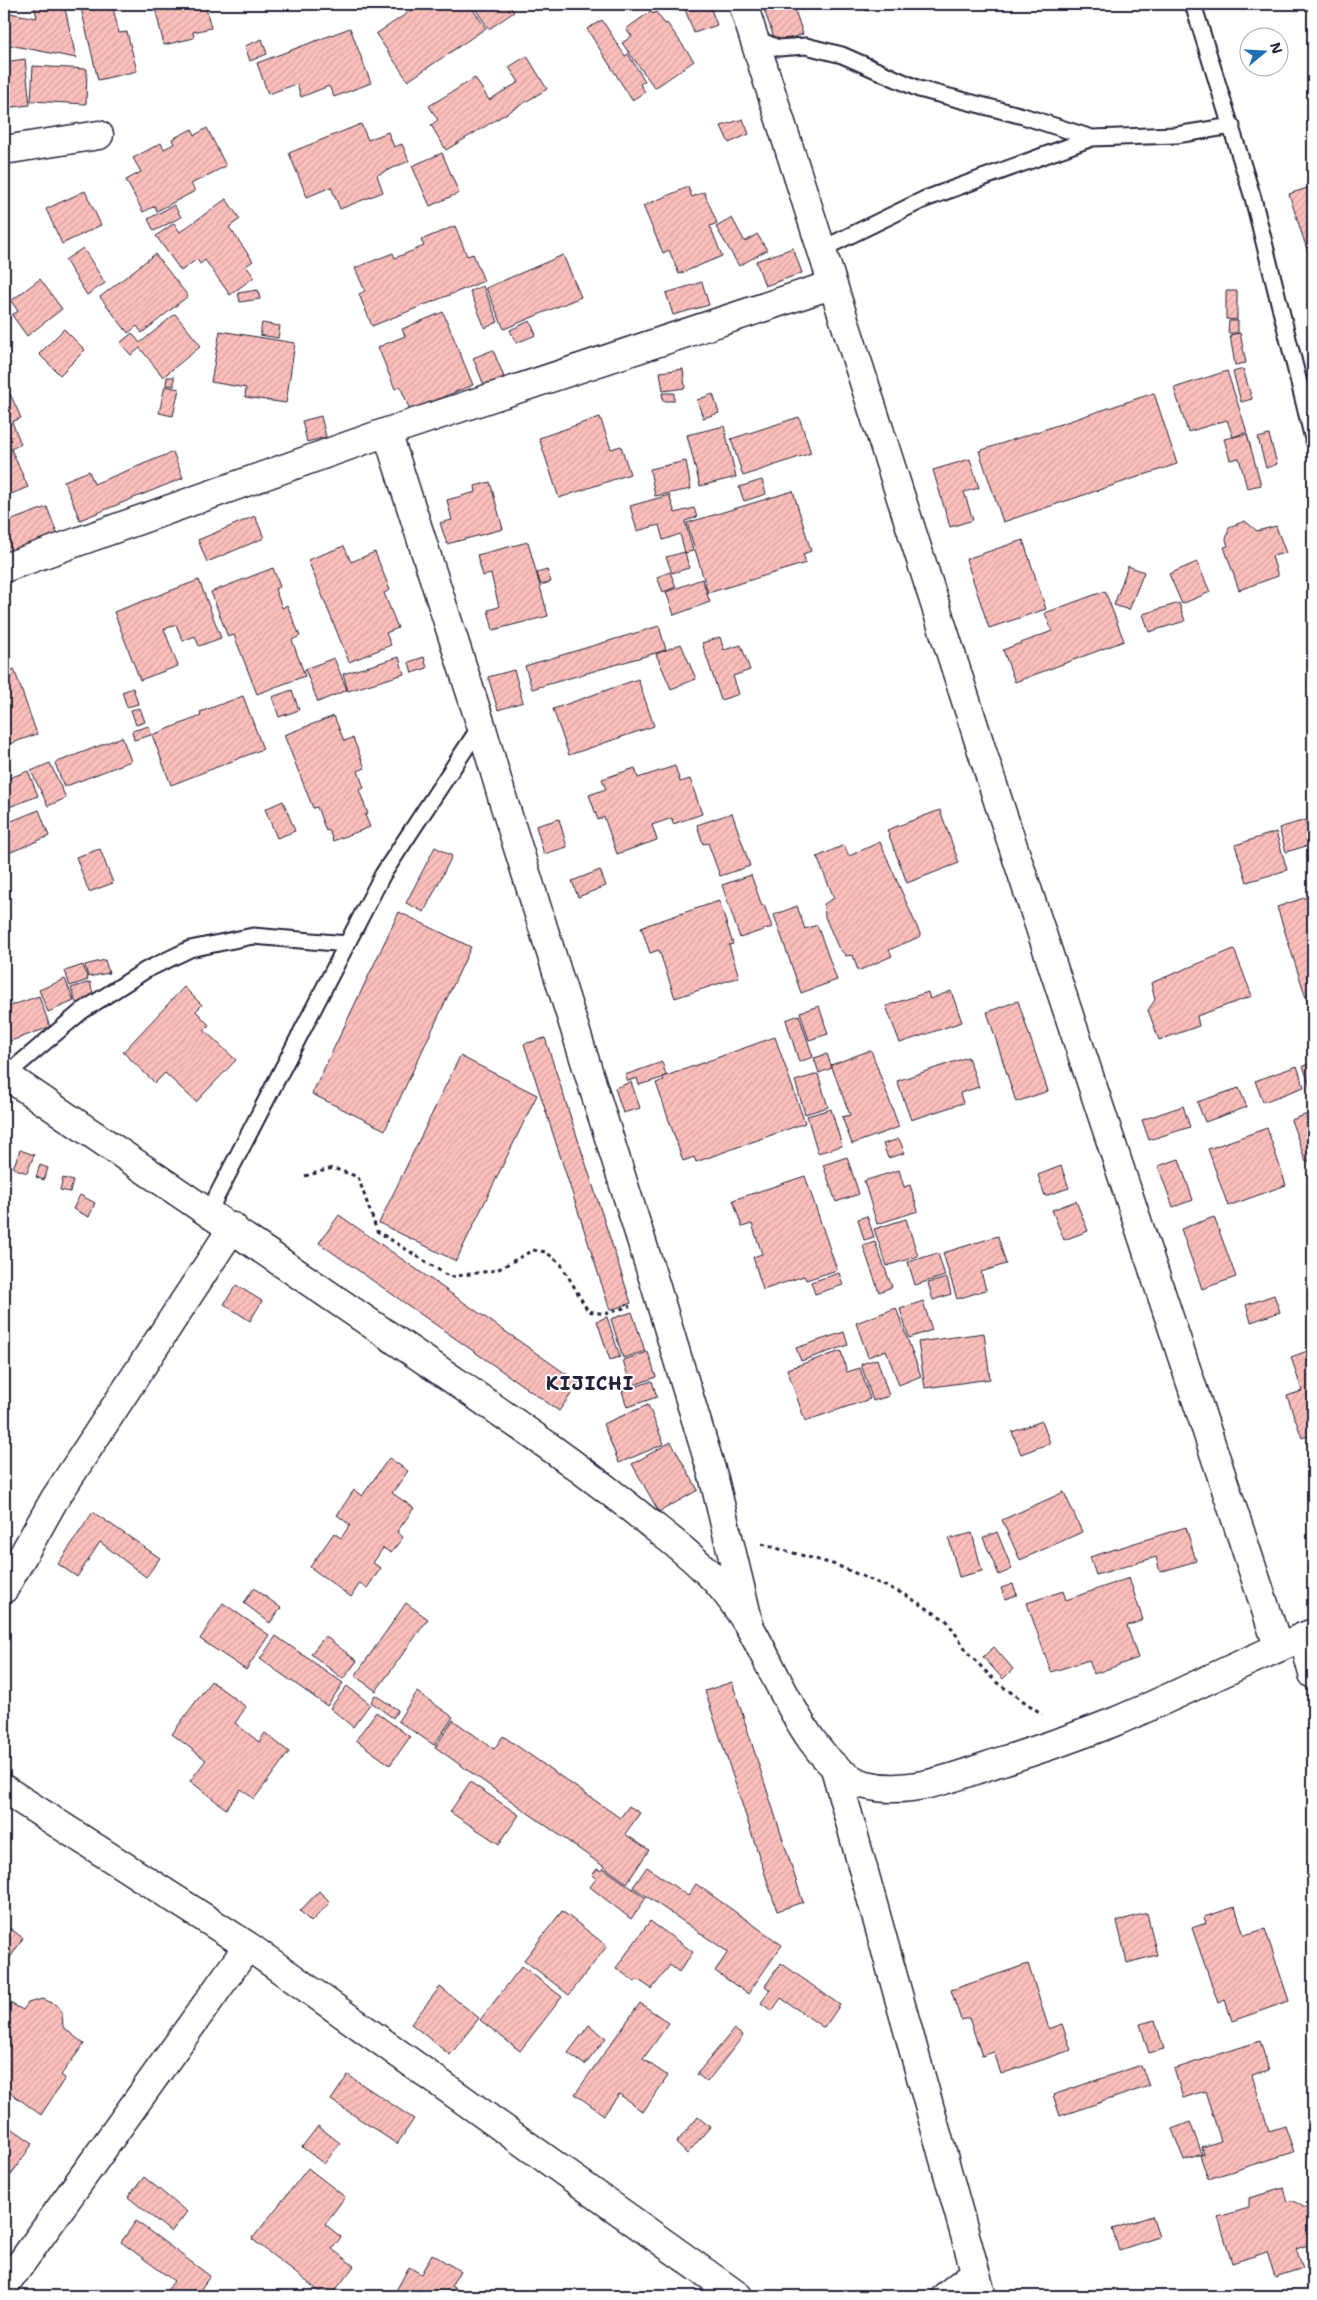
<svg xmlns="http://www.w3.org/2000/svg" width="1317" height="2300" viewBox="0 0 1317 2300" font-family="'Shantell Sans',sans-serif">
	<defs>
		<pattern id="building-hatch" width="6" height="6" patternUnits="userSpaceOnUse" patternTransform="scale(1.25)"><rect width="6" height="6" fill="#fcbfbb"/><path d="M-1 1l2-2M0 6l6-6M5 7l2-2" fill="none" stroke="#d8a4a2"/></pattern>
	</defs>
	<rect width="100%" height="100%" fill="#fff"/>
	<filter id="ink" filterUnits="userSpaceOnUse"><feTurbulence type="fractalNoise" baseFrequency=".02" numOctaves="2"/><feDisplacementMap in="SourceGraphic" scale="10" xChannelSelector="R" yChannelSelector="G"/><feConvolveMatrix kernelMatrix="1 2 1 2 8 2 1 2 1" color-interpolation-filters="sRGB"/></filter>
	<g filter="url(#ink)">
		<!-- building -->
		<path fill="url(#building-hatch)" stroke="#22223b" d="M34,4H64L76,58L4,44V12L37,18Z
			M80,4H112L119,33L127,32L137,71L98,80Z
			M154,4H205L211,28L193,32L194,38L164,45Z
			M421,4H469L486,28L408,81L376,34Z
			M472,4H508L514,12L489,29Z
			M683,4H709L717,25L694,33Z
			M762,4H793L803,34L776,43Z
			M864,4H887L866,11Z
			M651,11L653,14L656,12L665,24L667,23L694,61L655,88L622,43L632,36L626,29Z
			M602,20L625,56L628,54L645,81L640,84L645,92L632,100L587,29Z
			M350,28L371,83L334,97L329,86L301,97L297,84L268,94L257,63Z
			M262,39L267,54L250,61L245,46Z
			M527,56L547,89L446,150L431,125L438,120L429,106L475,78L489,100L519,82L509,67Z
			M25,59L30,105L4,108V62Z
			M33,66L87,69L86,104L31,101Z
			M743,119L749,134L729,143L721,126Z
			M361,124L368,140L388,132L394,147L402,144L409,161L377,175L383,192L340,209L331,187L307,197L289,153Z
			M207,128L226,166L191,184L195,191L157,211L155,206L143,212L126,180L141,172L133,158L161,143L164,149L174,144L172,139L192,129L195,135Z
			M442,153L459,193L430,206L412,166Z
			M1313,186V268L1289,194Z
			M688,187L692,197L704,192L717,223L710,226L722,256L679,274L669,250L663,253L643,206Z
			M85,191L101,225L62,244L46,209Z
			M226,199L240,219L229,227L253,261L246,266L254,277L230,295L205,260L200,264L197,259L181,271L156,236L174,223L180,232Z
			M174,205L181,217L154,231L148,219Z
			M732,218L745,242L757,234L767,250L739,266L716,227Z
			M455,226L467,256L473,254L484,281L372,326L359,294L365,291L355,268L393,253L395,258L424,246L421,240Z
			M83,248L105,283L87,295L65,260Z
			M793,248L802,273L765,286L756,261Z
			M155,254L188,296L142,333L137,326L128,333L100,297Z
			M563,255L581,297L504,329L486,288Z
			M40,279L62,309L27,336L12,315L18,311L11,301Z
			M702,282L709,305L673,315L666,293Z
			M483,286L498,322L485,328L470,291Z
			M258,290L260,299L240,302L238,293Z
			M1226,291H1237V320L1226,319Z
			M443,312L473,385L410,410L400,386L395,389L378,347L405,336L402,329Z
			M175,314L201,346L163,377L140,348L131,355L120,343L132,333L140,343Z
			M530,321L536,335L516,343L510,330Z
			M1229,321H1238V333H1228Z
			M262,323L280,326L278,338L260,335Z
			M64,329L85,350L60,375L39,354Z
			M220,331L295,343L286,403L245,397L246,388L211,382Z
			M1240,333L1246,363L1235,365L1230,335Z
			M493,350L504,377L484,385L473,358Z
			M683,369L685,388L663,391L660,372Z
			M1243,369L1252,399L1241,402L1233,372Z
			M1227,371L1247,432L1233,437L1227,420L1188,432L1174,388Z
			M167,377H174V386L166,385Z
			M4,380L21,418L12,422L21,444L11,449L28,487L4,497Z
			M165,386L179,389L173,416L159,413Z
			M662,393H674V401H663Z
			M1154,393L1177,464L1003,522L979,451Z
			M713,394L719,413L703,418L697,400Z
			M321,416L326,437L307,442L302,421Z
			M600,417L611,449L621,446L630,474L559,498L539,438Z
			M799,417L811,453L743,476L731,439Z
			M724,426L736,477L700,486L687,435Z
			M1247,434L1261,485L1247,488L1239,458L1230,460L1224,439Z
			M1269,435L1277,464L1266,468L1258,438Z
			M173,452L183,478L80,520L64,481L89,471L94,484Z
			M970,459L979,488L964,492L973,520L950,527L933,470Z
			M686,461L691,489L655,496L650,469Z
			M762,480L766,494L744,501L739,487Z
			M490,482L503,529L447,544L440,523L452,520L447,500L476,492L475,486Z
			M793,491L811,551L803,554L806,563L708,593L687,523Z
			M669,495L675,513L694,508L697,517L685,521L693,551L685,553L680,534L663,540L659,525L637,531L630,506Z
			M47,507L58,536L4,555V523Z
			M255,516L264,538L207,562L198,540Z
			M1245,521L1257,531L1276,526L1286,553L1272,556L1278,576L1239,590L1224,547L1228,546L1226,540L1229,527Z
			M1023,540L1046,609L989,628L966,559Z
			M528,542L548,616L493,630L488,610L499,607L491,574L483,576L477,555Z
			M344,546L351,562L375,552L390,590L384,593L398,628L386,633L391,645L349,662L308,560Z
			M685,552L689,568L672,573L666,557Z
			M1197,562L1210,592L1182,604L1169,574Z
			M1128,566L1144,572L1129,610L1114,605Z
			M273,568L280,587L275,589L282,608L287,605L300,636L292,640L305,676L257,694L234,635L228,637L211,592Z
			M547,570L551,582L541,585L537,573Z
			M670,572L676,587L663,592L657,577Z
			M702,579L710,602L674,615L666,592Z
			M199,580L221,638L199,646L195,636L183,641L176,625L164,629L178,666L140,680L114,612Z
			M1105,591L1124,641L1015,682L1003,650L1052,631L1045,613Z
			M1179,603L1185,621L1149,632L1143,614Z
			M659,626L666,650L532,689L525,666Z
			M720,637L724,650L741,645L750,670L733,676L739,694L721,700L702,643Z
			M681,644L696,679L671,689L656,654Z
			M399,657L404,674L348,691L343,674Z
			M424,657L427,668L412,673L409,662Z
			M334,658L347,690L318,702L305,669Z
			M14,669L37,734L4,746V673Z
			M514,670L523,702L498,710L488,677Z
			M638,679L654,726L569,755L553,709Z
			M133,688L138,704L127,707L122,692Z
			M292,690L299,710L279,717L272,697Z
			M243,696L263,749L171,785L152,735L201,716L200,712Z
			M140,708L145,722L136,725L131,710Z
			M334,716L344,741L353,738L365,768L358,771L364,788L359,790L368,814L365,815L370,827L333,841L329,830L326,831L317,807L313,808L284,735Z
			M149,726L151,735L134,740L132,731Z
			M122,737L131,761L64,787L55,763Z
			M50,763L66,798L48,806L31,771Z
			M675,766L680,782L690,779L702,814L673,824L672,818L652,825L657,840L617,854L604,817L598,820L589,795L606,789L602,779L635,768L638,778Z
			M28,771L38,796L4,809V780Z
			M283,801L295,831L277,838L265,809Z
			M39,810L49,836L4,855V824Z
			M940,810L959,863L907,883L887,830Z
			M732,813L750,866L720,876L708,843L703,844L697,825Z
			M559,819L567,847L544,854L536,826Z
			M1305,820L1313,844L1286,852L1279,828Z
			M1276,832L1287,870L1247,882L1235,845Z
			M880,842L921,936L889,950L892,956L858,971L853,955L846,956L838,947L825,917L824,904L834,898L817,857L844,845L849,856Z
			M435,847L452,856L424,912L406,903Z
			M100,849L113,883L89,892L76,857Z
			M600,870L606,886L578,897L572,881Z
			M751,875L762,906L764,905L772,927L740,938L722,885Z
			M1313,895V999L1307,1001L1277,907Z
			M719,901L733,944L729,945L739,977L675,998L659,950L650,953L641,927Z
			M797,906L805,929L817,925L837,980L801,993L774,915Z
			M399,912L471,947L385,1130L312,1094Z
			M1234,949L1252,996L1197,1016L1199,1026L1159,1040L1148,1010L1155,1000L1151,983Z
			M105,960L109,973L88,977L85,965Z
			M83,965L88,980L70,986L65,971Z
			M65,979L74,1001L48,1012L39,990Z
			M90,982L94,997L76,1003L71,988Z
			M184,987L202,1005L196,1011L209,1025L204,1030L236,1060L196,1102L165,1073L155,1083L123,1052Z
			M951,991L962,1022L900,1043L886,1006L928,992L930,999Z
			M39,996L50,1027L5,1043L4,1008Z
			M1018,1001L1048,1091L1016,1102L987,1012Z
			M819,1006L828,1034L809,1040L800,1012Z
			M799,1015L813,1057L799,1062L786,1020Z
			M775,1037L805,1123L696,1162L694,1157L683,1161L656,1083L664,1080L663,1077Z
			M545,1038L631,1303L610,1310L524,1044Z
			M871,1050L899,1127L852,1144L842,1117L850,1115L831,1065Z
			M827,1054L832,1068L819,1073L814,1058Z
			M460,1056L537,1095L456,1261L379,1223Z
			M968,1057L979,1087L960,1093L963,1103L911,1120L897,1081Z
			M662,1062L666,1075L662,1078L639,1085L637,1078L628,1081L625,1075Z
			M1313,1063V1092H1312L1303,1066Z
			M1297,1066L1304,1087L1263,1102L1255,1081Z
			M818,1074L828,1107L805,1114L795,1081Z
			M631,1082L640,1108L623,1113L615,1088Z
			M1239,1088L1247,1107L1205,1122L1197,1102Z
			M1183,1106L1190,1127L1149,1140L1142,1120Z
			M831,1109L842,1146L818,1153L807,1116Z
			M1313,1112V1159L1306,1162L1291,1120Z
			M1267,1128L1286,1185L1228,1206L1208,1149Z
			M899,1139L905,1153L888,1158L883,1144Z
			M20,1150L34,1155L27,1173L13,1168Z
			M847,1157L859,1194L836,1202L823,1165Z
			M1179,1159L1193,1200L1173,1207L1158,1166Z
			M40,1165L48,1168L44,1180L36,1177Z
			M1061,1166L1069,1188L1045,1196L1038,1175Z
			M899,1170L904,1187L910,1185L918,1211L877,1224L864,1181Z
			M805,1176L837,1270L806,1280L804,1276L763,1290L753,1257L762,1254L752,1224L742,1227L733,1200Z
			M63,1178L73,1181L70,1192L60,1190Z
			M80,1195L95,1203L89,1217L73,1209Z
			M1076,1201L1088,1231L1064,1240L1052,1210Z
			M339,1215L579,1383L559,1411L319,1243Z
			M867,1216L874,1237L864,1240L858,1219Z
			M1214,1217L1236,1277L1202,1289L1181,1229Z
			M906,1219L918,1256L887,1266L874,1229Z
			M998,1236L1006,1264L981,1272L986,1290L957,1299L943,1253Z
			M875,1242L892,1287L879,1292L863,1246Z
			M938,1253L945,1276L915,1285L908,1262Z
			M839,1273L843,1285L815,1294L811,1282Z
			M947,1278L951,1294L933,1300L928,1283Z
			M236,1285L262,1301L250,1321L224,1304Z
			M1274,1295L1280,1312L1251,1322L1246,1305Z
			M923,1301L932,1330L909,1338L900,1309Z
			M896,1308L921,1376L899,1385L886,1350L868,1357L856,1323Z
			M632,1312L645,1351L623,1358L611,1319Z
			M607,1317L620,1357L610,1360L597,1321Z
			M844,1332L848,1345L801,1361L796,1348Z
			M984,1333L990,1379L925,1388L918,1342Z
			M1313,1349V1434L1302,1438L1287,1396L1302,1391L1291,1357Z
			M841,1351L847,1372L860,1368L870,1399L805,1421L787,1369Z
			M648,1352L656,1377L631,1386L623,1360Z
			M877,1359L889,1396L873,1401L861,1364Z
			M652,1381L657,1397L627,1407L622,1391Z
			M648,1405L664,1444L619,1463L603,1424Z
			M1042,1421L1050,1443L1021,1454L1012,1432Z
			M671,1442L698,1490L659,1512L632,1464Z
			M389,1458L408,1471L392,1493L414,1508L397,1532L403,1537L391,1553L383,1548L373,1563L381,1568L367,1588L360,1583L351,1597L310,1567L334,1533L341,1538L350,1525L337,1515L354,1490L362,1496Z
			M1064,1492L1082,1532L1020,1560L1002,1520Z
			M93,1512L160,1558L146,1577L100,1542L77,1577L58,1564Z
			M1186,1527L1196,1561L1160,1572L1156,1557L1096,1575L1090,1557Z
			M997,1532L1012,1569L999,1575L983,1538Z
			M972,1533L982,1571L959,1577L949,1539Z
			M1129,1578L1143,1620L1127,1626L1138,1658L1094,1674L1089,1660L1051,1672L1027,1603L1063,1591L1066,1600Z
			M1013,1584L1017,1595L1005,1599L1001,1588Z
			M254,1588L281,1608L270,1623L244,1603Z
			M223,1603L269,1635L246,1670L200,1639Z
			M406,1603L428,1619L376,1691L355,1676Z
			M276,1636L343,1683L327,1706L260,1659Z
			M325,1636L357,1661L343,1679L311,1654Z
			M994,1647L1013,1669L1003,1679L983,1657Z
			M211,1681L246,1707L235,1723L259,1742L265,1733L289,1752L254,1799L241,1789L226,1809L190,1781L206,1760L172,1734Z
			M732,1682L803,1902L777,1911L705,1691Z
			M347,1686L370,1704L353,1727L330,1708Z
			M417,1692L453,1717L434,1745L398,1721Z
			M375,1695L398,1710L393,1718L371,1702Z
			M376,1712L410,1737L390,1765L356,1740Z
			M453,1720L494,1749L503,1736L620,1818L629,1806L640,1813L625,1834L649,1850L627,1883L435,1747Z
			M470,1782L519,1815L499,1844L450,1812Z
			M647,1867L688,1896L696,1884L782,1945L748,1994L715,1971L728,1952L633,1887Z
			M603,1868L646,1898L631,1919L590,1887L596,1879L592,1875L597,1869L601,1871Z
			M319,1891L330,1902L311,1922L300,1911Z
			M1235,1907L1244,1935L1265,1929L1289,2001L1232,2021L1225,2000L1218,2003L1192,1928L1206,1923L1204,1917Z
			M562,1911L607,1946L569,1995L524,1960Z
			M1147,1913L1157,1955L1127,1963L1117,1921Z
			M650,1921L693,1952L679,1972L670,1965L652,1989L637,1979L635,1982L616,1968Z
			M4,1924L23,1938L8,1961L4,1958Z
			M781,1963L840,2005L824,2028L781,1998L772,2011L761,2003L770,1990L765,1986Z
			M1028,1964L1049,2029L1062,2024L1071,2050L1001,2074L994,2052L982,2056L969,2018L961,2020L951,1990Z
			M522,1966L562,1997L520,2051L480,2020Z
			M440,1987L479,2018L450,2055L411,2024Z
			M43,1999L57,2005L62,2012L63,2027L84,2044L61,2075L65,2078L41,2115L4,2088V2011L10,2003L23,2010L28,2003Z
			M640,2003L669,2023L643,2059L668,2076L643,2112L619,2094L604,2115L575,2094Z
			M1155,2020L1164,2049L1149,2053L1140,2024Z
			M589,2025L606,2038L585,2065L568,2053Z
			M734,2029L743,2036L707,2082L697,2074Z
			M1260,2041L1269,2070L1252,2075L1269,2131L1285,2126L1294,2152L1208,2179L1200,2155L1204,2154L1202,2147L1221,2141L1205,2091L1183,2098L1174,2069Z
			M1141,2065L1149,2086L1060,2116L1053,2095Z
			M348,2075L414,2119L397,2144L331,2100Z
			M698,2117L710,2127L687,2154L676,2143Z
			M1190,2122L1202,2154L1184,2160L1172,2129Z
			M4,2123L33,2143L4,2185Z
			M318,2126L340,2143L324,2164L302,2147Z
			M308,2168L345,2197L325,2224L341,2237L332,2249L354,2266L331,2296H325L252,2239Z
			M144,2177L187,2212L171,2232L128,2197Z
			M1284,2188L1288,2202L1292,2200L1308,2210L1313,2227L1308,2245L1296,2249L1303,2268L1275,2277L1267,2252L1232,2263L1218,2217L1249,2208V2198Z
			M1152,2216L1159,2237L1119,2250L1112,2229Z
			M136,2221L210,2276L196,2296H163L174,2281L121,2242Z
			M432,2254L460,2271L451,2286L468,2296H393L409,2267L421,2274Z"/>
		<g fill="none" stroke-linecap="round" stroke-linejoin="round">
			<!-- lane casing -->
			<g stroke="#22223b" stroke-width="19">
				<path id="lane" d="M1193,4L1253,198L1313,439
					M753,37L778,48L806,46L842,55L919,89L1023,116L1092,138L1176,135L1232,126
					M820,250L925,199L1092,138
					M6,1075L82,1011L146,970L190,949L253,936L347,944
					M208,1213L383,874L481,725"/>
			</g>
			<!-- street casing -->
			<g stroke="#22223b" stroke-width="31">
				<path id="street" d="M743,4L999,804L1278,1646
					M4,150L99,135
					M387,432L481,725L503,800L655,1284L714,1479L749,1624
					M4,568L387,432L831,285
					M4,1589L54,1500L233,1227
					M1303,1637L1313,1674
					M835,1768L982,2296
					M4,1789L248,1946L738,2296
					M4,2287L248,1946
					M946,2296L975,2273"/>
			</g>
			<!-- secondary casing -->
			<g stroke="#22223b" stroke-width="31">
				<path id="secondary" d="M4,1074C149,1173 294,1270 439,1370C510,1419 581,1467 648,1522C667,1537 687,1552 704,1569C722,1585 736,1605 749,1626C776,1671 811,1771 866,1785C911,1796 957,1776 999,1762C1038,1750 1076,1737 1114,1722C1181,1694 1246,1660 1313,1633"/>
			</g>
			<!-- path -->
			<path stroke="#22223b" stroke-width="3" stroke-dasharray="4 4" stroke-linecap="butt" d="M305,1176L333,1168L358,1177L377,1231L450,1277L497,1270L533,1250L546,1252L561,1264L588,1311L605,1314L630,1306
				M762,1544L836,1565L904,1594L947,1621L969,1654L996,1682L1042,1714"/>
			<!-- lane -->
			<use href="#lane" stroke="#fff" stroke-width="15"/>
			<!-- street -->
			<use href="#street" stroke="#fff" stroke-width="28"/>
			<!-- secondary -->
			<use href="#secondary" stroke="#fff" stroke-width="28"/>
		</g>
	</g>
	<g text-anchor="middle" stroke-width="4" stroke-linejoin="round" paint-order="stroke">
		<!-- district labels -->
		<g font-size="19" font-weight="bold" letter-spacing="1" fill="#22223b" stroke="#fff">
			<text x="590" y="1390">KIJICHI</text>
		</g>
	</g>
	<!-- margin -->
	<rect width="1317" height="2300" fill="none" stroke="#fff" stroke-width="20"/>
	<rect x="10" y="10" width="1297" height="2280" fill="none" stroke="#22223b" stroke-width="2" filter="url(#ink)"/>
	<!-- north arrow -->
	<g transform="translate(1264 52) rotate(72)"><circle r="24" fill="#ffffff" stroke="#a7a7b1"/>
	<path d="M0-4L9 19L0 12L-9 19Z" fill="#1f6fb2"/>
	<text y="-8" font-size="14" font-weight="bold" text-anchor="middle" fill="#22223b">N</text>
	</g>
</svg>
